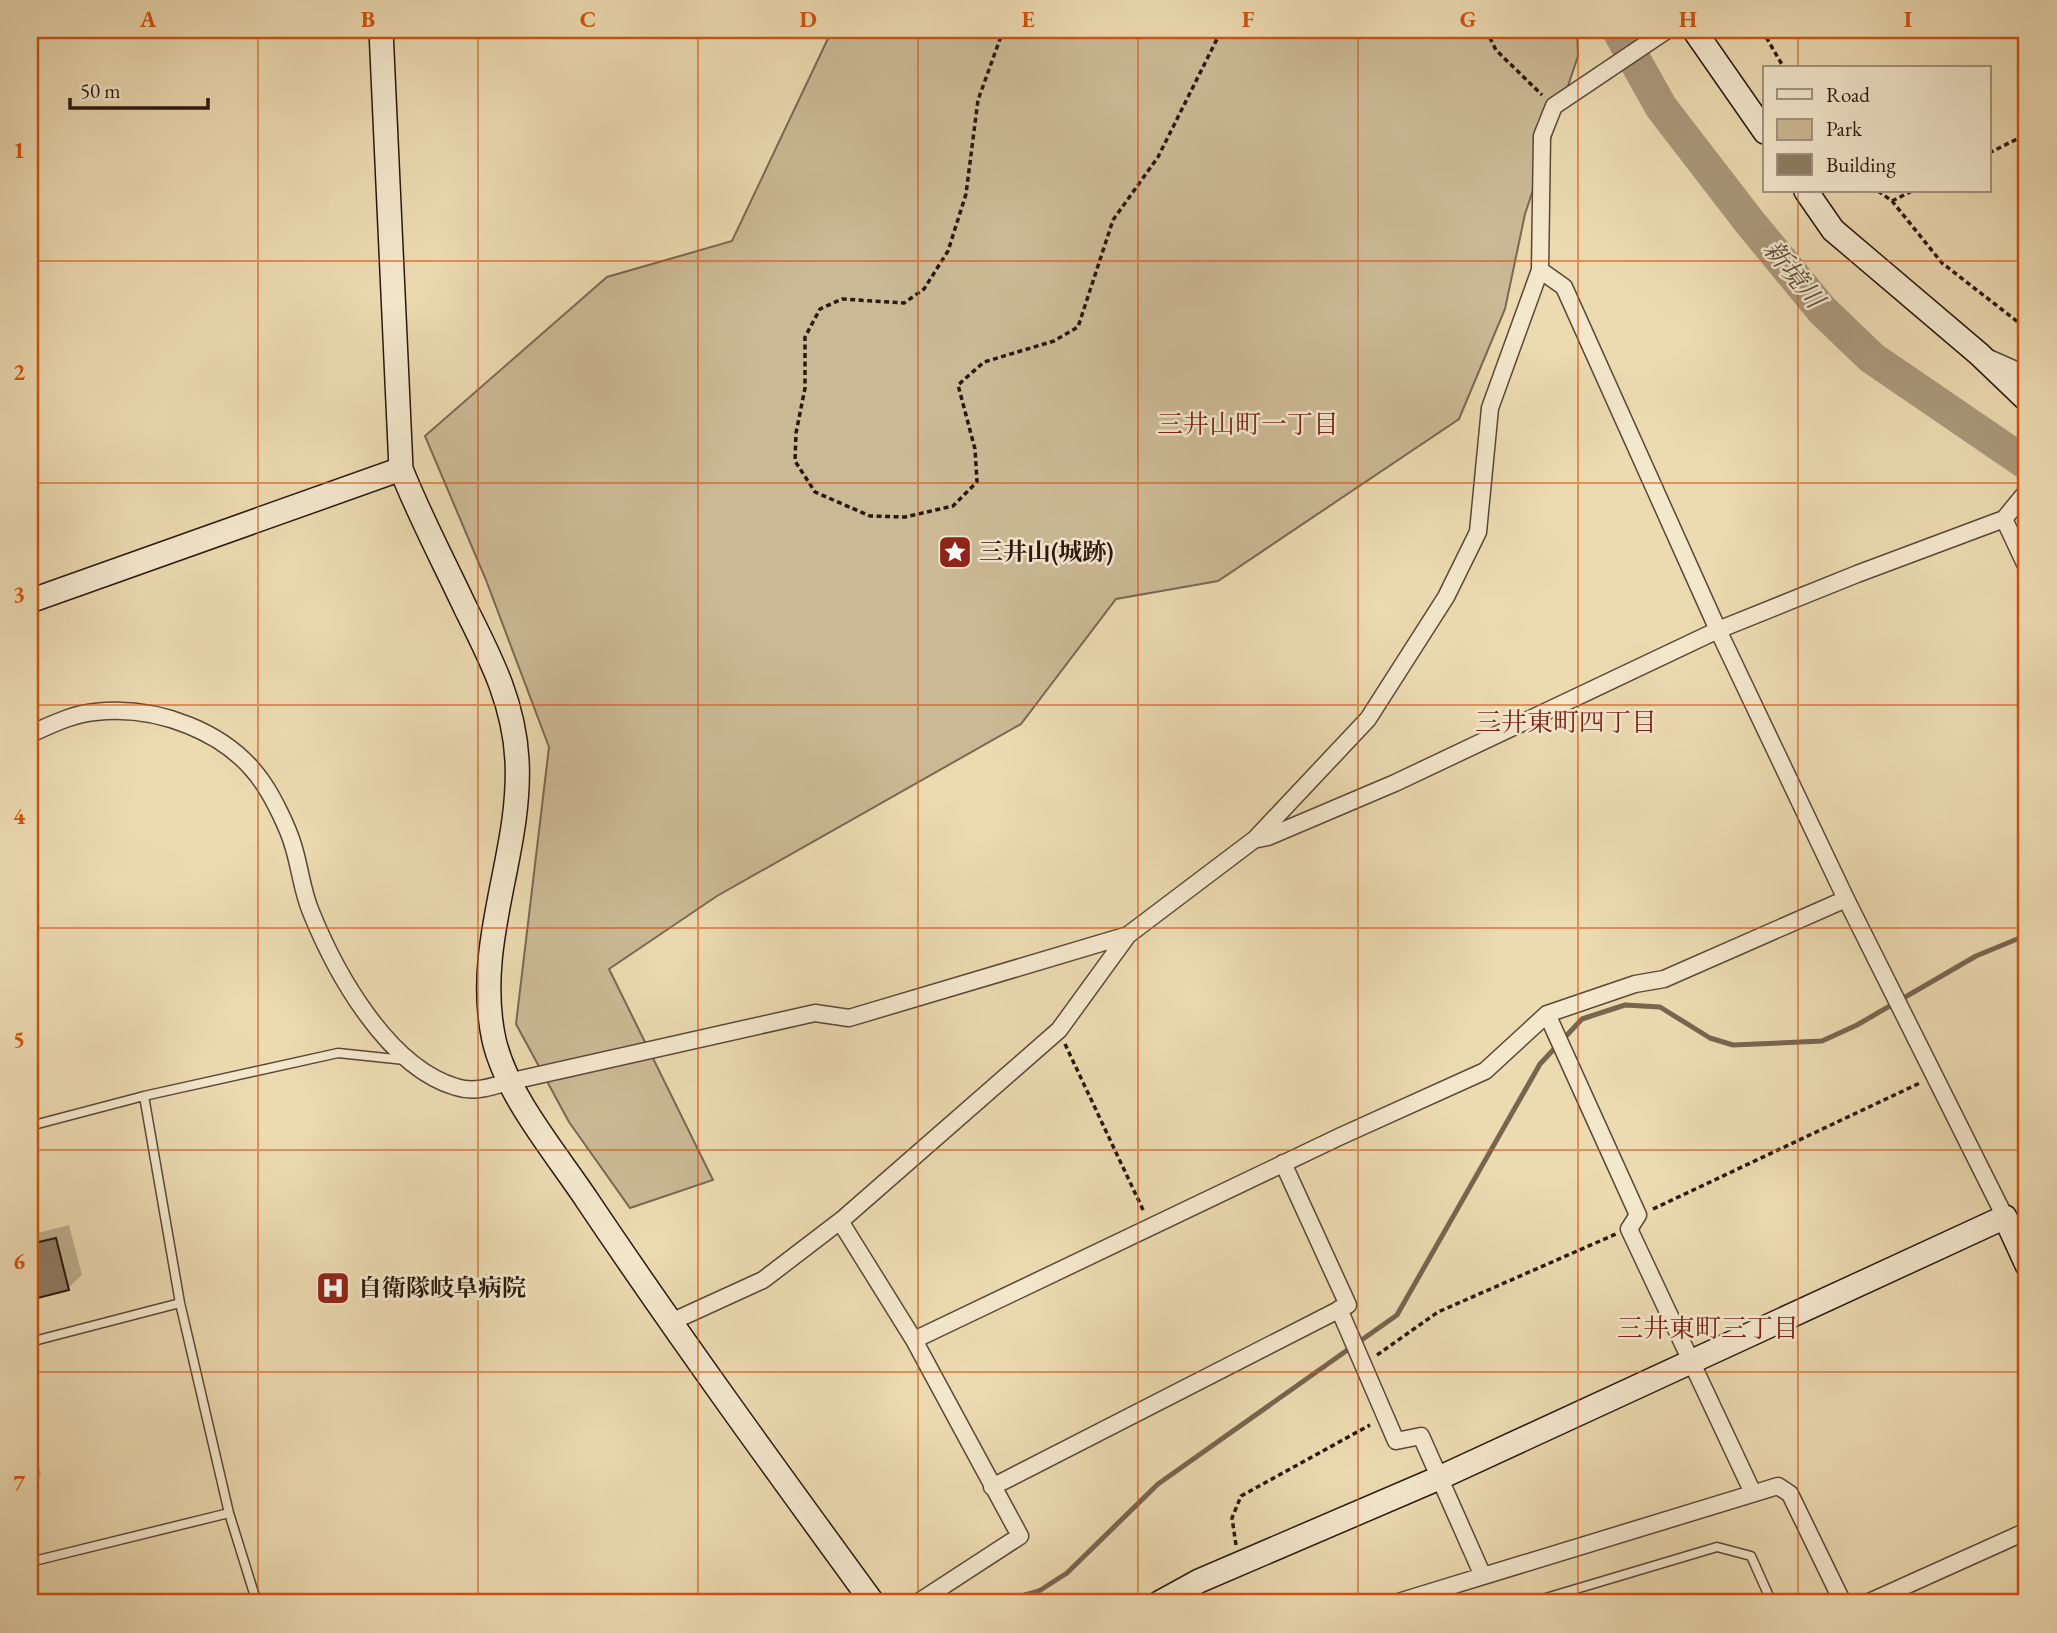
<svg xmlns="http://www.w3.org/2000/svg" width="2057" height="1633" viewBox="0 0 2057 1633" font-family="'EB Garamond','Noto Serif JP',serif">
	<rect width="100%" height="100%" fill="#ecdab1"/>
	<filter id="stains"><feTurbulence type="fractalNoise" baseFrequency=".00286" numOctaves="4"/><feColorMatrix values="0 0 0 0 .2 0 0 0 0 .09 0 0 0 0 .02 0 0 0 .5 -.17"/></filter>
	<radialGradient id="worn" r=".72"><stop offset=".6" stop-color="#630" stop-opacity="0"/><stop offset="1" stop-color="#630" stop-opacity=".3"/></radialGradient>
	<!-- green -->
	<path fill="#cbb995" stroke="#7a6852" stroke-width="2" d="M832,30H1577L1578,56L1525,214L1505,309L1459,419L1218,581L1116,599L1021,724L717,896L609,969L713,1180L630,1208L569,1122L516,1024L549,747L486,580L425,436L607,277L732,241Z"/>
	<!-- shadow -->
	<path fill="#0003" d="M69,1225L82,1275L68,1288L30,1298V1235Z
		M30,1431L41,1475L30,1486Z"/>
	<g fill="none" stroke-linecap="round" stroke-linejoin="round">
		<!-- stream -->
		<path stroke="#77654f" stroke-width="5" d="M995,1603L1039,1591L1067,1573L1158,1484L1397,1315L1540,1064L1582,1019L1625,1005L1660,1007L1710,1038L1733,1045L1822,1041L1857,1025L1976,956L2027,935"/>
		<!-- river -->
		<path stroke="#aa987a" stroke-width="33" d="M1618,30L1661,107L1748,220L1822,310L1872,358L2027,464"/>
	</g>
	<!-- building -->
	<path fill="#8f7d63" stroke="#2a180e" stroke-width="2" d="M56,1238L69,1290L30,1300V1244Z"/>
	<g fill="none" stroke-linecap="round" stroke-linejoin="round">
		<!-- lane casing -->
		<g stroke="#5a4837" stroke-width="11">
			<path id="lane" d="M144,1096L180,1303L229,1513L257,1603
				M30,1126L144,1096L338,1053L405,1060
				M30,1342L180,1303
				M30,1562L229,1513
				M1529,1603L1717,1547L1751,1556L1772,1603"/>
		</g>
		<!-- street casing -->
		<g stroke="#5a4837" stroke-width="19">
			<path id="street" d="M1540,270L1564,287L1718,630L1846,899L2005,1217
				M1991,359L2027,375
				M2004,519L2027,568
				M30,734C51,725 72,714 95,712C156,705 228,731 263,783C274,799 288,828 293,845C300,867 302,891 311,912C336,974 388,1067 456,1087C474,1093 490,1087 508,1082L815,1013L849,1018L1128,935
				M1258,839L1268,837L1395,783L1718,630L1857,574L2004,519L2027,491
				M1547,1014L1638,1215L1629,1229L1753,1493
				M840,1221L914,1340L1020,1536L917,1603
				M1339,1309L1396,1441L1421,1436L1483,1576
				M671,1322L763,1280L844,1218L1059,1030L1128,935L1255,839L1368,719L1446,597L1478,532L1490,408L1540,270L1542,136L1554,106L1667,30
				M914,1340L1341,1136L1485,1071L1547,1014L1635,984L1664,979L1846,899
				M992,1487L1348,1305L1283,1163
				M1395,1603L1778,1486L1790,1494L1843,1603
				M1867,1603L2027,1531"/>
		</g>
		<!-- secondary casing -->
		<g stroke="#2a180e" stroke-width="26">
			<path id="secondary" d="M381,30L401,469C420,517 444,562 466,609C491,659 514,703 517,760C522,854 473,943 494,1040C507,1096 555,1152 587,1200C679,1337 776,1470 873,1603
				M1694,30L1765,132
				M1806,191L1833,230L1979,354L2027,400
				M30,601L401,469
				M1159,1603L1199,1581L1439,1478L2005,1217L2027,1265"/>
		</g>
		<!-- path -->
		<path stroke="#2a180e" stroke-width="3.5" stroke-dasharray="5 3.5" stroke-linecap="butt" d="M1006,30L1000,39L978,100L966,194L948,251L924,289L904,303L842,299L820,309L805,337V388L796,433L795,461L815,492L870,516L905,517L953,506L977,482L975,449L958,385L984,362L1054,341L1078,327L1113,220L1158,157L1220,33L1225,30
			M1486,30L1496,50L1542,95
			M1762,30L1784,68
			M1989,153L2027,134
			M1878,191L1892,201L1942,263L2027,329
			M1892,201L1912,191
			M1065,1044L1144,1212
			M1653,1209L1922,1082
			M1377,1355L1438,1312L1616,1234
			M1236,1545L1232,1518L1241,1496L1370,1425"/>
		<!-- lane -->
		<use href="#lane" stroke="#f3e7cc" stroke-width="8"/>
		<!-- street -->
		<use href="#street" stroke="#f3e7cc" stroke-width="16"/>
		<!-- secondary -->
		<use href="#secondary" stroke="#f3e7cc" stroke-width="23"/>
	</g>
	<!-- grid -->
	<path fill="none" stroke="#d5520c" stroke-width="2" stroke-opacity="0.55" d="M258,30V1603M478,30V1603M698,30V1603M918,30V1603M1138,30V1603M1358,30V1603M1578,30V1603M1798,30V68M1798,191V1603M30,261H2027M30,483H2027M30,705H2027M30,928H2027M30,1150H2027M30,1372H2027"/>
	<!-- icons -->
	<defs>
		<g id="sight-square" transform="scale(1.75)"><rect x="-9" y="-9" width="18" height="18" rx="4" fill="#8f2418" stroke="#f3e7cc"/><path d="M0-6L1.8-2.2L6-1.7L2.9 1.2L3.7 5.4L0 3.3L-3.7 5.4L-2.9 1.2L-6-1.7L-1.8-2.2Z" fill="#fff"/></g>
		<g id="hospital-square" transform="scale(1.75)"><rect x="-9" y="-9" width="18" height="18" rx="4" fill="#8f2418" stroke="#f3e7cc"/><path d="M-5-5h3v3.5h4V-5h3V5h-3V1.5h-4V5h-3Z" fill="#fff"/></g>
	</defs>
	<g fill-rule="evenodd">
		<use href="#sight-square" x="955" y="552"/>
		<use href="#hospital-square" x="333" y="1288"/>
	</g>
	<g text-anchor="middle" stroke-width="5" stroke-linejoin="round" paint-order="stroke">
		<!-- poi labels -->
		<g font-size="24" font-weight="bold" fill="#2a180e" stroke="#f3e7cc" text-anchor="start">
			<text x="979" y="560">三井山(城跡)</text>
			<text x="358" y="1296">自衛隊岐阜病院</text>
		</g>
		<!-- water labels -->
		<g font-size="26" font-style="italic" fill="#5d4b39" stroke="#f3e7cc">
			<text transform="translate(1794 274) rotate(51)" y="9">新境川</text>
		</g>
		<!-- neighbourhood labels -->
		<g font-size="26" fill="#7a1f14" stroke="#f3e7cc">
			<text x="1248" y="433">三井山町一丁目</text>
			<text x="1566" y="731">三井東町四丁目</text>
			<text x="1708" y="1337">三井東町三丁目</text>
		</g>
	</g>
	<!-- margin -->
	<rect width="2057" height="1633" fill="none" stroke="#ecdab1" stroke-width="77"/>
	<!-- legend -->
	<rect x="1763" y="66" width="228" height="126" fill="#f3e7cc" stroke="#a39480" stroke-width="2"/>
	<rect x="1777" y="89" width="35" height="10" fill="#f3e7cc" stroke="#a39480" stroke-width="2"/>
	<text x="1826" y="102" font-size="21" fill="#2a180e">Road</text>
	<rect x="1777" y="119" width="35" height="21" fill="#cbb995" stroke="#a39480" stroke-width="2"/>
	<text x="1826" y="136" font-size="21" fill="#2a180e">Park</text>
	<rect x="1777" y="154" width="35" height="21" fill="#8f7d63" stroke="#a39480" stroke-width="2"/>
	<text x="1826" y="172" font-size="21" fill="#2a180e">Building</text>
	<!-- scale -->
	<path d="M70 98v10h138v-10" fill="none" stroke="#2a180e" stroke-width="3.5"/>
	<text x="80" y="98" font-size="21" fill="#2a180e" stroke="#f3e7cc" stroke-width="5" paint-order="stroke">50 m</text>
	<rect x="38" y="38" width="1980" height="1556" fill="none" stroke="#d5520c" stroke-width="2.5"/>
	<g font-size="23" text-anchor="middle" font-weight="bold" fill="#d5520c">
		<text x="148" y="27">A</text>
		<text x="368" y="27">B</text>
		<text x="588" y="27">C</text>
		<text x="808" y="27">D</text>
		<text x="1028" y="27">E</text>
		<text x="1248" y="27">F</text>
		<text x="1468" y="27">G</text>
		<text x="1688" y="27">H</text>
		<text x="1908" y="27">I</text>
		<text x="19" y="158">1</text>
		<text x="19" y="380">2</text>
		<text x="19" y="602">3</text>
		<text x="19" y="824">4</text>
		<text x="19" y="1047">5</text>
		<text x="19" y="1269">6</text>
		<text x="19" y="1491">7</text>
	</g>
	<rect width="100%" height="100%" filter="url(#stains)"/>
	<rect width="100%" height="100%" fill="url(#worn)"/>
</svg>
